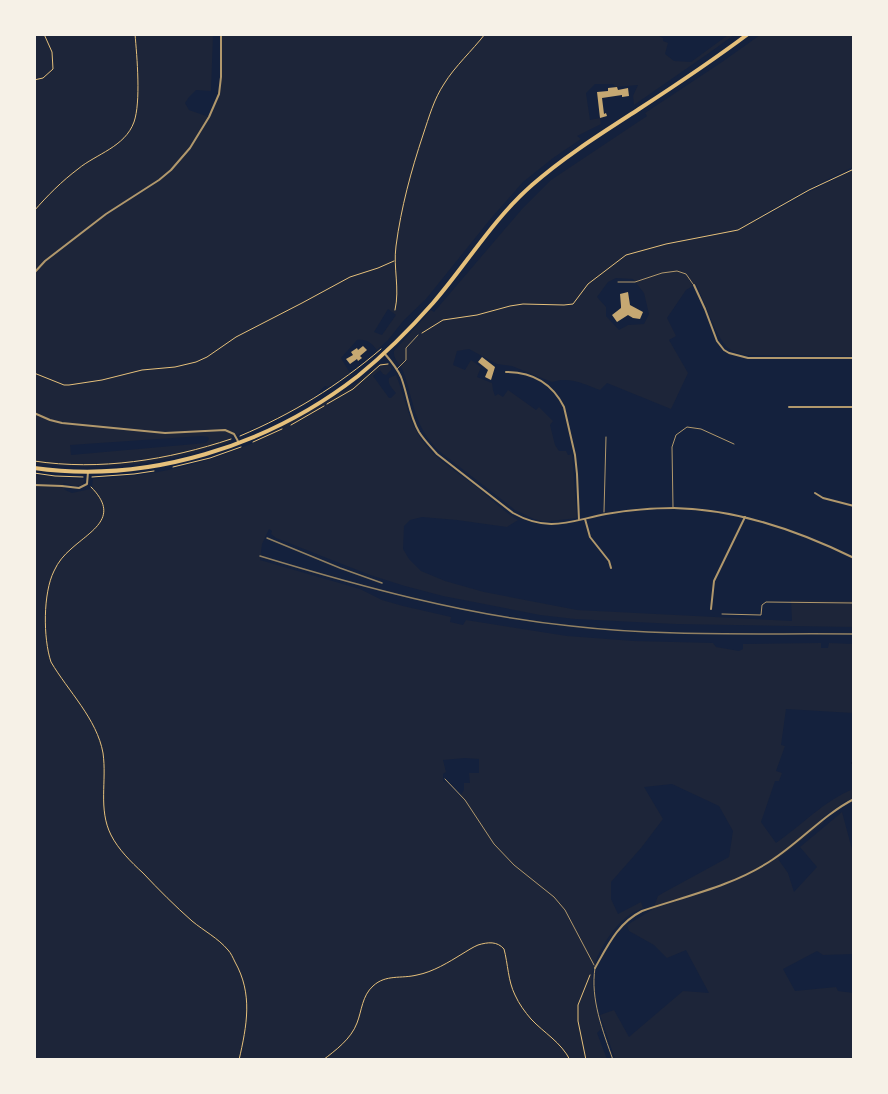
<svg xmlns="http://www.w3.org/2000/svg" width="888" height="1094" viewBox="0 0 888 1094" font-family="Rubik,sans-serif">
	<rect width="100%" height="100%" fill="#14213d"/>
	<!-- green -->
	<path fill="#1d2539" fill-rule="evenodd" d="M34,35H213L211,91L196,90L189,97L185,103L189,110L209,117L220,91L221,35H657L663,38V41L668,43L665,54L674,61L691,62L728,35H734L709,53L634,105L633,96L638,85L616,87L613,84H595L586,93L590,120L600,118L601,124L577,136L581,139L553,158L523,182L492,217L426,299L404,320L388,340L377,350C371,343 368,339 357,340L341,358L350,373L328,387L325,386C320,390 317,395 311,399C287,416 259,426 232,437L231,442C168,464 101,472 35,464ZM388,309L396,315L382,335L374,332ZM202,436L208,437L209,439L206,443L71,455L70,445Z
		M760,35H853V167L808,189L755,219L756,221L809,192L853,170V356L747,355C740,354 731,352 726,346C715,334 704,300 696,284L686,290L667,318L676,336L669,340L688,373L671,409L607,383L600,390C585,384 569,376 552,382L512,366L497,364L469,349L457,351L453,365L465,370L471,360L481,367L477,377L492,383L493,390L495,396L498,394L503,397L508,390L536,410L539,407L553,421L550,425L555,445L559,451H566L568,455L572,454L577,518L551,521H542L534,519L515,510L439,451C413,425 415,404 403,371C400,363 393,360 394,351L431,310L434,312L522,209L551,180L647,116L645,113L722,62ZM616,278L633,279L644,293L649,314L644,324L628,325L619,330L606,316V307L597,297L608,282Z
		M381,363H387L391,367V370L386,375L383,374L380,370L373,376L389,398H391L396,393C393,389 387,384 389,378L396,375C404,394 407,414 417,432C430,457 456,471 478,488C491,499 503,511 518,520L507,527L457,520L422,517L410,520L404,526L403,549L409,559L421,571L445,581L484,592L577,610L792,621L791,600L853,601V627L676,624L575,619L540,615L443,596L405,586L370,575L276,538L271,534L272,531L269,529L262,544L260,560L360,589L382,600L403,606L451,617L450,622L463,625L466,620L567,636L634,641L713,643L716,647L739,651L743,649V644L821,643V648H828L829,643L853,644V713L786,709L781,745L785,746L776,771L782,773L779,781H775L761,822L776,843C802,825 824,801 853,789V799L846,801L822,818L824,822L822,824L778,859L788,873L794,892L817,867L800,847L842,812L853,853V954L823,955L817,951L783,969L795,991L836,987L838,991L853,993V1059H615L600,1015L614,1010L629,1037L683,991L709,993L686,950L667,958L654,945L629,931L627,925L653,909L658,896L663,893L729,857L733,831L719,806L672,784L644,787L663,819L641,848L611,882V899L618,914L641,902L643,908C636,911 628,915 623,920C609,933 593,959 592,977C592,995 597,1012 601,1029L597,1033L607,1059L35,1060V475L84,479V481L82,485L76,486L63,483L65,490L72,493L90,489L92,486L93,479C115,477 137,476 158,472C192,466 224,456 255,442V441L289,423L354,385ZM465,758L479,759V773H469L470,783H464V790L460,796L447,783L443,781V774L446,772L443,760Z"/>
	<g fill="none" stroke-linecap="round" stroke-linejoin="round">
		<!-- stream -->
		<path stroke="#0b132b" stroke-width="1.5" d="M852,763H854"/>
	</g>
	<!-- building -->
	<path fill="#c6a872" d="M617,87L618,90L628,88L629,96L622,97V95L602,98L604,114L606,113L607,116L600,118L597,92L608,91V88Z
		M628,292L630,305L643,312L640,319L633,318L628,315L617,322L612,315L621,308V306L620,294Z
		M363,346L367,350L360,356L362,358L358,361L357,359L350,364L346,359L353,355L351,352L357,348L358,350Z
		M482,357L495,367L491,380L485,377L488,370L478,362Z"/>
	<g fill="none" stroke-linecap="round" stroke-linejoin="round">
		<!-- path -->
		<path stroke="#e5c07b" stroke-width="1" d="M34,80L43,78L53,69L52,52L44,34
			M34,211C47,196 62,181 78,169C96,154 125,147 134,122C141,102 137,57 135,34
			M395,310C400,288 393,268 396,246C401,208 411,171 423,135C429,117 434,99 444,84C455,66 472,51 485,34
			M422,333L443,320L477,315L510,306L523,304L564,305L573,304L588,284L626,255L666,244L738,230L809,190L854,169
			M34,373L64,385H69L102,380L142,370L175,367L196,362L207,357L236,337L302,303L350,277L378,268L394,261
			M327,404L353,389L380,365L388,364
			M291,425L324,406
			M240,436C292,414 338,386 381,349
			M253,442L282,429
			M34,461C100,471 168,460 231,439
			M173,467L210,458L241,447
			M34,473L55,476L83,477
			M92,477L134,474L154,471
			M91,487C121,517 92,530 71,549C64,555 58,562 54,571C43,593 43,638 51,662C68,691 97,719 103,753C107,781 98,809 111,835C118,849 131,862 143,873C159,890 175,906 192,921C204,931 218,938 228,950C231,953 233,958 235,962C253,994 247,1025 239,1060
			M323,1060C336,1050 351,1039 357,1023C362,1010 362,996 373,986C386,974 401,979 417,975C433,972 449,962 462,954C467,951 473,947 478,945C488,942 497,941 504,949C508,964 508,981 515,995C519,1004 525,1012 531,1019C544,1033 561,1042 570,1060
			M586,1060L578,1021V1005L590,975"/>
		<!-- service -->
		<path stroke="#b1986c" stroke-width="1" d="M618,282H635L662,273L677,271L686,274L693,284
			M397,369L406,360V348L418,335
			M673,507L672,447L676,435L687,427L701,429L734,444
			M604,512L606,437
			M722,614L761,615L762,605L766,602L854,603
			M445,779L465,800L494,844L514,865L554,897L565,910L594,965
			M595,968C590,999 603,1031 613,1060"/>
		<!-- minor -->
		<path stroke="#b1986c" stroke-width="2" d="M34,273L45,261L106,214L159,180L171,170L190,148L209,117L219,94L221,77V34
			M694,285L705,309L717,341L724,350L729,353L748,358H854
			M385,354C391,361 397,368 401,377C408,395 409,415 419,432C424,440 431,447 437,454L513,513C549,533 570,521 606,514C629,510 651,508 674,508C737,509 797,530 854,558
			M506,372C532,372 552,383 564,407L575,455L577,474L579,520
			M789,407H854
			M34,413L50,420L62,423L165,433L225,430L234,434L239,443
			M34,485L62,486L79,488L87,484L88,472
			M815,493L823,498L854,506
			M585,519L590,537L609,561L611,568
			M711,609L714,581L745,517
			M595,968C608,945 618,923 642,911C686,896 733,886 772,860C800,842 823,815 854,799"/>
		<!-- primary -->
		<path stroke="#e5c07b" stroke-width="4" d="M34,468C148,484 268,446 358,376C385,354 410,329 433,303C466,265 493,219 532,185C565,156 602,133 639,109C676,85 712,61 748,34"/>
		<!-- rail -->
		<path stroke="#918062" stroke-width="1.5" d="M267,538L340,568L382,583
			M260,556C362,587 465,615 571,626C665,637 759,633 854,634"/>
	</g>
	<!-- border -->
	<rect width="888" height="1094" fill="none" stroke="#f6f1e7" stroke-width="72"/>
</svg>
